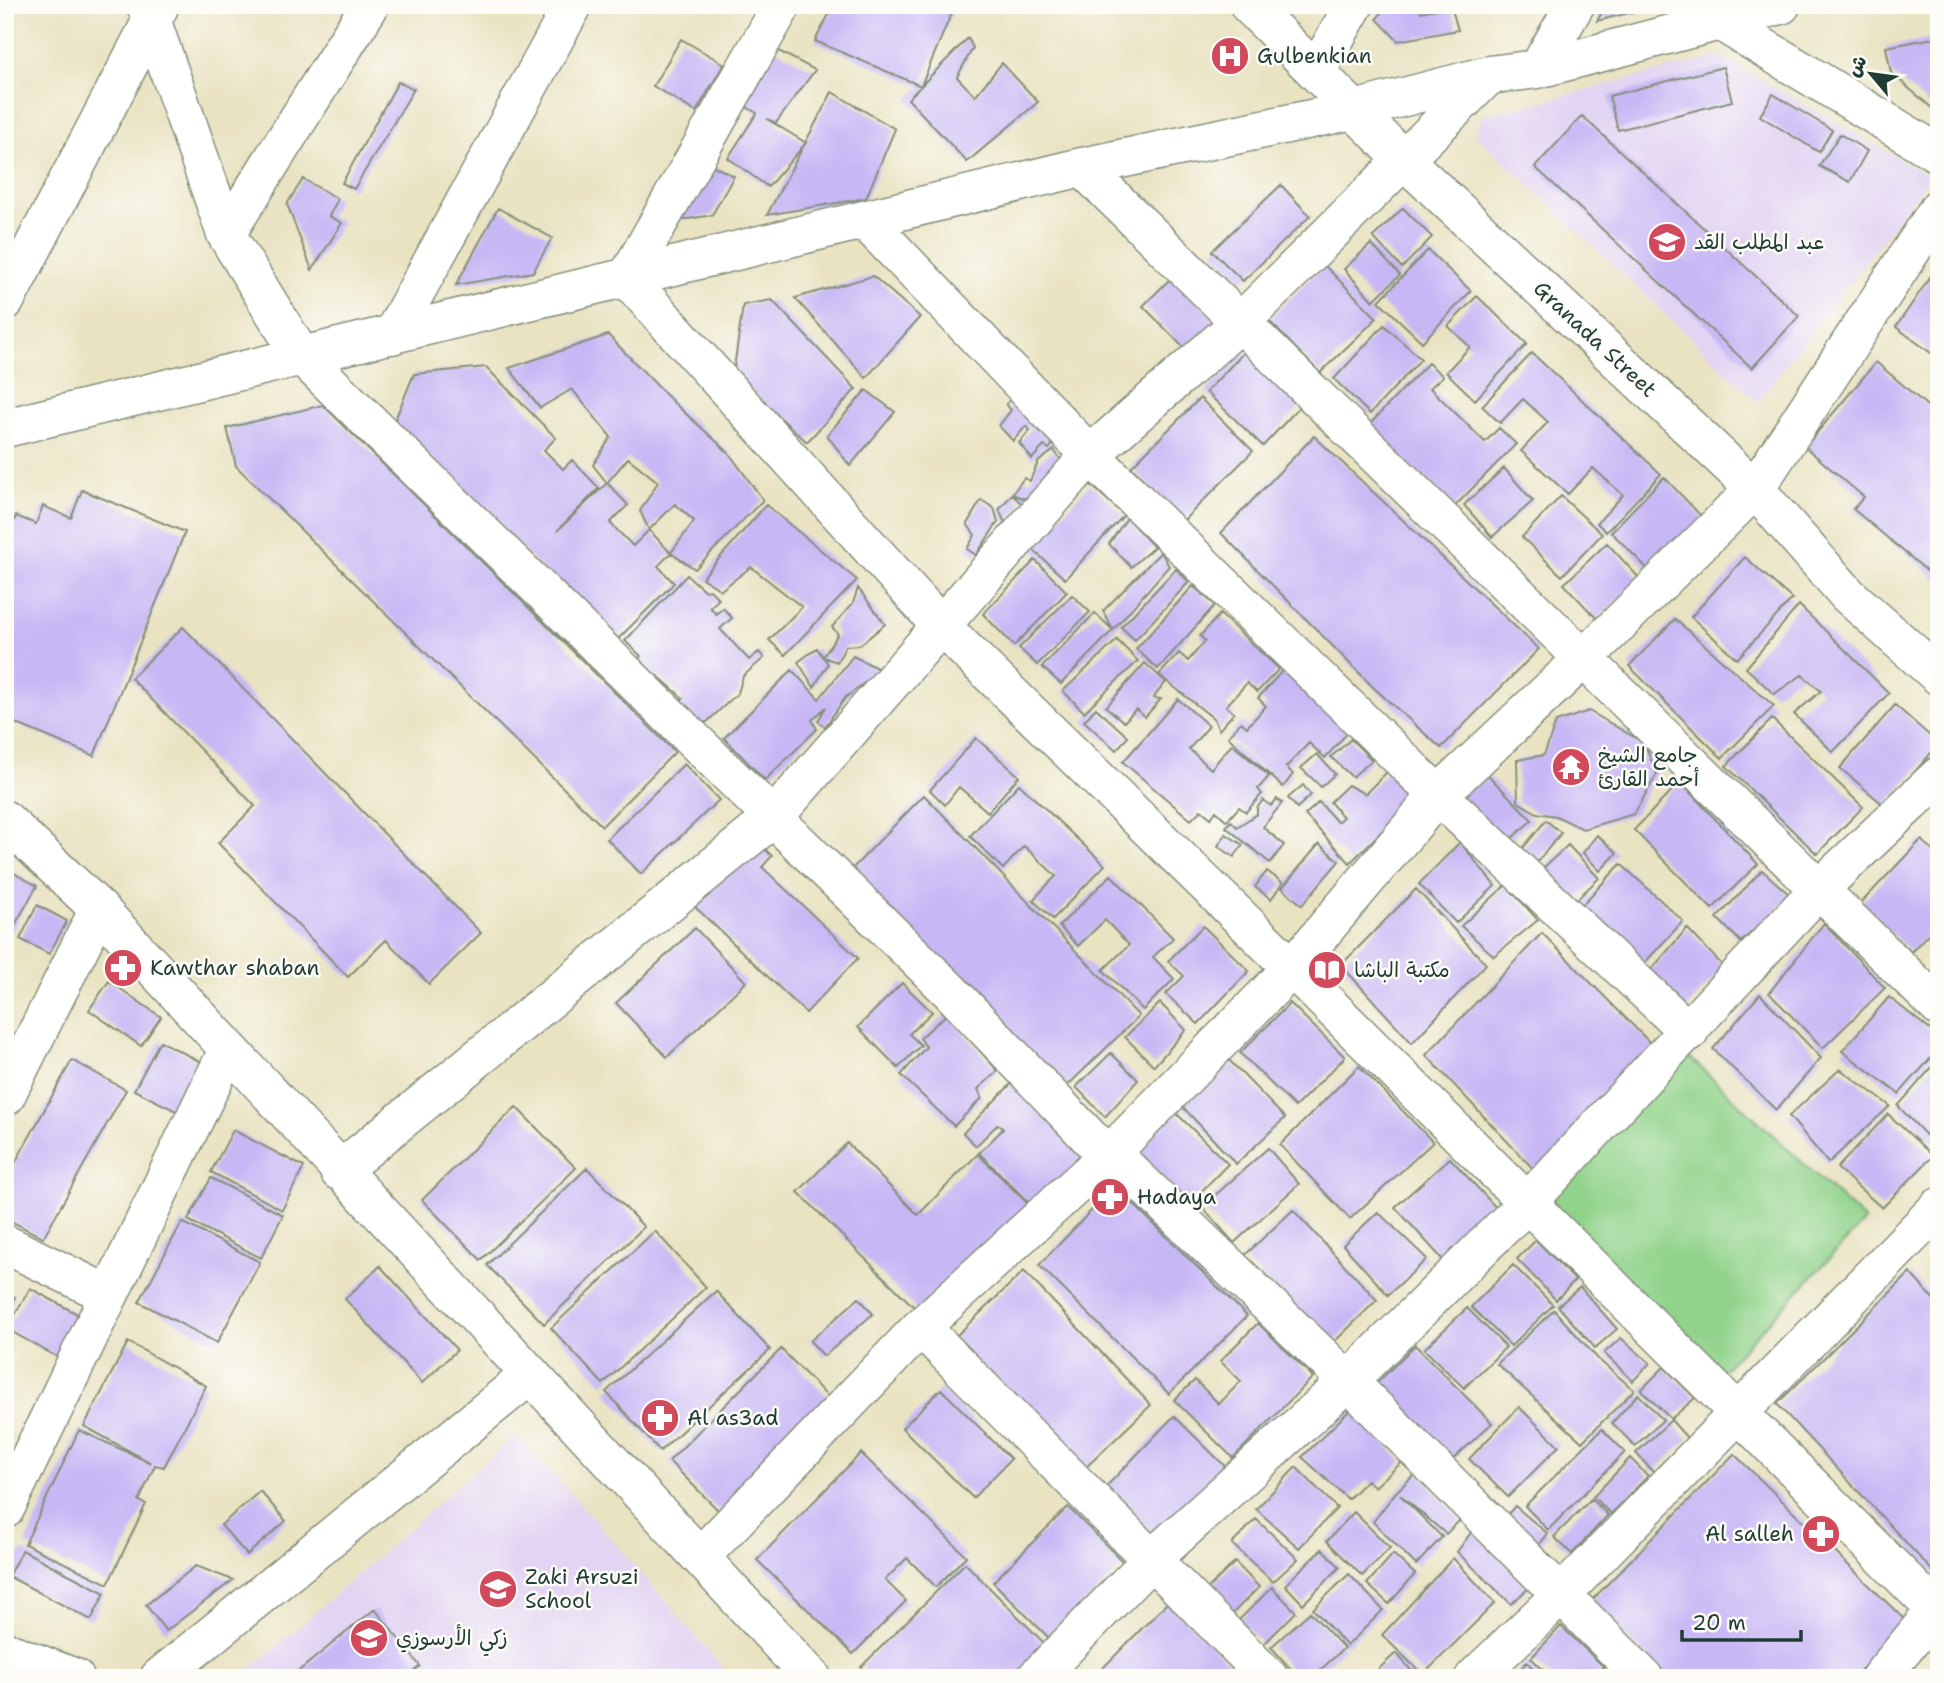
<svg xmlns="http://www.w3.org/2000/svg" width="1944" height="1683" viewBox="0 0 1944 1683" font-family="'Shantell Sans','Playpen Sans Arabic',sans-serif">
	<rect width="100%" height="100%" fill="#fdfcf7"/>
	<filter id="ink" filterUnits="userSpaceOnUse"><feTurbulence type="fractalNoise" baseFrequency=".0143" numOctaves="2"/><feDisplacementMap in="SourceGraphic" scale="14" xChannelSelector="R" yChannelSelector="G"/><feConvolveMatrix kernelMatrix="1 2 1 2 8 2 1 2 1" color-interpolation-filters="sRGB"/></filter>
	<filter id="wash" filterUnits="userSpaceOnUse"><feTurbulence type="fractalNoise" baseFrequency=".00686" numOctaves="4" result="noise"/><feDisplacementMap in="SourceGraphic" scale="28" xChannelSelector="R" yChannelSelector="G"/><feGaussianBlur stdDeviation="1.57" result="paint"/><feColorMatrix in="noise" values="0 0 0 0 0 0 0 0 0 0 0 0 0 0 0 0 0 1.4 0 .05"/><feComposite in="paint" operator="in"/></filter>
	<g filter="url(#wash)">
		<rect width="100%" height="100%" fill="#e9e3c2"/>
		<!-- built -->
		<path fill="#e2d4f3" d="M1721,56L1930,177L1758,402L1475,134L1482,116Z
			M515,1435L577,1500L732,1678H241Z"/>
		<!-- green -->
		<path fill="#91d38b" stroke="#588860" stroke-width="2" d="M1685,1053L1865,1221L1722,1371L1543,1200Z"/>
		<g id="blocks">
			<!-- building -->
			<path fill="#c7b7f5" d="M834,5H955L921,86L815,41Z
				M1386,5H1416L1421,12L1451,6L1458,30L1398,41L1377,19Z
				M1531,5H1550V7L1531,9Z
				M1606,5H1657V6L1597,21Z
				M1939,37V114L1891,73L1886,47Z
				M968,38L973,48L957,77L975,96L1002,63L1038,102L967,162L908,99Z
				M681,39L724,64L696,112L653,86Z
				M771,47L815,70L776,123L767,119L806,143L768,187L728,158L757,113L743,105Z
				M1723,67L1732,101L1618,130L1609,96Z
				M398,82L414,89L354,189L342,183Z
				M832,92L895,129L866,198L767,215Z
				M1773,94L1832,130L1819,152L1760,116Z
				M1582,116L1799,316L1752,368L1535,167Z
				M1840,134L1867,151L1850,182L1819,166Z
				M695,157L734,176L712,215L658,224Z
				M303,179L338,199L329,216L342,223L312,270L287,204Z
				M1281,185L1310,216L1243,281L1212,251Z
				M498,208L552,238L533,272L456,285Z
				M1403,208L1432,237L1402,268L1373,237Z
				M1371,244L1400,275L1373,301L1344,269Z
				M1428,250L1471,291L1422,342L1379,301Z
				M1939,264V359L1896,327Z
				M1324,265L1377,318L1320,373L1268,320Z
				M1174,275L1216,322L1186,350L1143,306Z
				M873,276L920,317L866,378L795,298Z
				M1477,296L1527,344L1475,400L1446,372L1470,347L1448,326Z
				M772,300L856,389L807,442L733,375L743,305Z
				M1384,325L1421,359L1370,414L1334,379Z
				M608,335L673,402L728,452L763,500L695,569L671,553L694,521L675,504L649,530L640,511L658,482L628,458L607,483L593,465L611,437L572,389L540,408L509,368Z
				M1246,350L1303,403L1263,446L1206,392Z
				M1532,353L1661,474L1606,532L1597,523L1623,495L1593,468L1568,494L1521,451L1548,422L1523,399L1500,423L1482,406Z
				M1876,362L1939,416V581L1853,509L1864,497L1805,447Z
				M1428,363L1443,376L1430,388L1485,442L1499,428L1516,444L1452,509L1368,426Z
				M486,367L556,438L544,450L563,469L572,460L599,488L557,531L607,483L628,505L610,523L633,546L649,530L671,553L658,566L674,583L615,642L394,422L414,374Z
				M866,390L895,412L850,466L827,435Z
				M1012,398L1053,444L1049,449L1044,446L1032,459L1019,443L1030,430L1026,426L1013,441L999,426L1011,410L1006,404Z
				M1200,398L1253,451L1183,521L1131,467Z
				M323,405L675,752L602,826L236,466L227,428Z
				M1314,436L1539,649L1441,748L1375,689L1221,533Z
				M1054,450L1063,463L1025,499L1012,494L1024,478L1030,481L1038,462Z
				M1504,468L1533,501L1492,537L1464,505Z
				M1664,477L1703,518L1650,571L1611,532Z
				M1090,484L1124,515L1065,579L1031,548Z
				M82,490L185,532L94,756L5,719V543L16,516L36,524L43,506L71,518Z
				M1012,494L1023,505L1005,523L999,510Z
				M1561,496L1602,534L1562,576L1522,537Z
				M981,500L994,508L998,522L976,555L967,549L975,535L967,524Z
				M766,505L857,580L785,655L769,640L802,607L751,567L721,590L702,578Z
				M1127,518L1154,547L1131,567L1109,544Z
				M1607,543L1640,579L1597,619L1564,584Z
				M1161,552L1169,566L1113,630L1103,611Z
				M1745,557L1792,599L1737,659L1691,617Z
				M1035,560L1067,592L1014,646L983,614Z
				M1176,569L1189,582L1135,640L1121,627Z
				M687,575L705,591L710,590L719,599L710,607L716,614L723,608L732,618L720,629L749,660L759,652L764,658L743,676L738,693L707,722H695L677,705L683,698L658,676L650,678L634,663L641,656L625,641Z
				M1193,586L1215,605L1158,669L1136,649Z
				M858,588L885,624L860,645L846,646L837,662L823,657L838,634L832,627L853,603Z
				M1072,595L1090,612L1037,665L1019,648Z
				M1799,605L1889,693L1833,752L1794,714L1821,691L1802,675L1774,694L1746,668Z
				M1095,613L1113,630L1061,684L1042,667Z
				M1220,614L1279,669L1257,692L1247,683L1226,706L1234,713L1219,730L1214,719L1159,675L1179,653L1188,661L1205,641L1200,636Z
				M1675,619L1774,706L1722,758L1629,666Z
				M183,627L481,933L429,984L386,940L348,977L218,843L255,806L131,678Z
				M1117,640L1138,661L1084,712L1063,691Z
				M817,648L828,664L814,687L798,662Z
				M853,656L881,670L845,698L825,727L818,721L826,707L812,720L817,729L765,780L724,738L792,670L819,699Z
				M1145,663L1166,682L1153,698L1161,699L1145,717L1136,709L1124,722L1106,707Z
				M1284,669L1350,730L1325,758L1309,743L1286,767L1293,774L1283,787L1228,737L1241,722L1247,727L1266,706L1258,698Z
				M1178,699L1209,726L1189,749L1211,769L1232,744L1269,776L1258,789L1262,794L1246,812L1239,807L1227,821L1216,811L1211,818L1201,810L1191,820L1123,762Z
				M1895,705L1939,744L1885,806L1840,768Z
				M1096,708L1128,737L1116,750L1084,721Z
				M1589,711L1644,743L1657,774L1634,814L1583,829L1556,816L1537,813L1518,802L1517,760L1544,755L1556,722Z
				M1772,719L1863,807L1817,854L1726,766Z
				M976,738L1019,776L988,812L959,787L945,805L930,790Z
				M1351,739L1372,760L1352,777L1331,757Z
				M1317,754L1335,774L1321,787L1301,768Z
				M684,764L719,800L641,874L607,839Z
				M1387,772L1414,799L1350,863L1305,815L1319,802L1337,822L1343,817L1330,802L1348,785L1365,794Z
				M1485,772L1532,820L1503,846L1454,794Z
				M1680,782L1758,864L1712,909L1634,830Z
				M1019,784L1105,865L1053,919L1033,900L1056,876L1024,846L1003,869L970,836Z
				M1303,785L1311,795L1297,808L1288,798Z
				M924,795L1139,1016L1061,1092L846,875Z
				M1277,799L1282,803L1263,827L1284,845L1270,863L1226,827L1231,821L1237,827L1257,814V808L1263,800L1271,806Z
				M1546,820L1561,833L1533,867L1518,854Z
				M1226,834L1243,845L1234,857L1218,846Z
				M1597,835L1617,853L1600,871L1583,853Z
				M754,839L772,856L762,867L858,958L806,1013L692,904Z
				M1921,840L1939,856V923L1911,952L1860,904Z
				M1460,842L1495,886L1456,923L1419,884Z
				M1319,844L1339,861L1302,905L1282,888Z
				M1568,845L1599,878L1572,904L1541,870Z
				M1621,864L1683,921L1639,969L1577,910Z
				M9,870L37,886L8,937L5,935V877Z
				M1762,870L1791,896L1741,942L1717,918Z
				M1267,871L1283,883L1271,899L1255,887Z
				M1111,875L1173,938L1153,957L1174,979L1143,1010L1103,970L1129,945L1105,920L1078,946L1059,926Z
				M1506,885L1538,920L1494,956L1461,926Z
				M1416,889L1486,964L1412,1043L1341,965Z
				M37,905L67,921L49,954L20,939Z
				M1824,923L1885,988L1823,1048L1769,993Z
				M1203,926L1249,971L1198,1024L1166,994L1184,976L1168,961Z
				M695,928L746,982L667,1057L616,1003Z
				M1687,928L1724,967L1683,1012L1646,976Z
				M1542,933L1661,1054L1539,1175L1426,1055Z
				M109,981L161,1017L141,1046L89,1010Z
				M902,983L932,1012L909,1034L921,1045L898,1068L858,1027Z
				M1760,994L1821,1058L1776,1110L1713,1049Z
				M1889,997L1939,1037V1049L1899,1094L1842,1051Z
				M1160,1003L1186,1030L1154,1066L1125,1037Z
				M1290,1003L1345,1057L1295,1107L1240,1053Z
				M947,1014L998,1071L978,1089L982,1098L954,1126L901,1075L926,1047L920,1038Z
				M160,1041L209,1066L184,1115L134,1090Z
				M1111,1053L1138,1080L1105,1117L1076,1087Z
				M1228,1059L1285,1118L1236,1164L1181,1105Z
				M1939,1059V1149L1898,1106Z
				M72,1060L126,1090L43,1238L5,1218V1181Z
				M1359,1066L1433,1142L1350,1219L1280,1145Z
				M1840,1069L1890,1106L1828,1163L1789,1116Z
				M1014,1081L1086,1153L1033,1207L979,1153L1003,1129L998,1124L976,1146L963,1133Z
				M516,1107L576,1168L481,1260L422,1200Z
				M1173,1110L1228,1164L1188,1205L1133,1151Z
				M1888,1114L1933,1156L1882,1208L1837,1168Z
				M233,1130L304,1167L282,1210L211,1172Z
				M847,1143L918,1215L978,1154L1029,1205L921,1314L798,1192Z
				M1268,1148L1299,1184L1234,1243L1202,1207Z
				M1450,1158L1499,1211L1444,1261L1395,1207Z
				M587,1168L644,1227L544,1324L487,1265Z
				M211,1178L283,1215L261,1258L188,1220Z
				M1115,1186L1247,1316L1169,1394L1039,1265Z
				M1293,1210L1377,1300L1328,1348L1243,1257Z
				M1378,1212L1427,1259L1388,1295L1343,1245Z
				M182,1222L260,1262L217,1343L139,1302Z
				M655,1231L706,1287L603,1384L551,1328Z
				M1536,1240L1575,1280L1556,1300L1517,1259Z
				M1513,1265L1553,1305L1511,1346L1471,1307Z
				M380,1266L457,1350L422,1383L345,1299Z
				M1024,1271L1151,1405L1081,1472L954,1338Z
				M1910,1273L1939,1305V1578L1777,1404Z
				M1580,1287L1617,1329L1595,1348L1558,1306Z
				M30,1288L81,1316L57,1357L7,1329Z
				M716,1291L770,1350L660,1451L606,1392Z
				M5,1292L15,1297L5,1316Z
				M859,1298L873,1314L824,1356L810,1341Z
				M1467,1308L1506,1347L1464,1388L1424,1349Z
				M1554,1310L1599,1360L1634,1390L1582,1442L1497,1364Z
				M1258,1323L1313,1377L1233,1458L1174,1400L1195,1380L1219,1404L1241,1381L1220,1361Z
				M1621,1338L1650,1363L1633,1381L1604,1353Z
				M128,1342L206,1386L164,1467L155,1465L139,1501L146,1504L108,1584L25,1544L79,1430L151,1463L84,1426Z
				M1415,1345L1492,1423L1450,1462L1377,1383Z
				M781,1349L835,1404L724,1516L669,1461Z
				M1664,1367L1695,1398L1671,1419L1641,1390Z
				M941,1389L1011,1459L973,1498L902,1428Z
				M1638,1394L1663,1420L1635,1446L1612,1423Z
				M1519,1407L1559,1446L1508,1497L1469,1459Z
				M1352,1408L1402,1462L1375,1487L1367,1480L1348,1499L1302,1457Z
				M1174,1416L1229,1470L1155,1545L1101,1492Z
				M1671,1420L1688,1439L1653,1472L1636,1453Z
				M1602,1429L1625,1452L1548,1530L1525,1506Z
				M861,1453L966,1556L936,1587L907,1558L885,1580L906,1601L853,1654L757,1560Z
				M1734,1454L1907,1622L1853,1678H1668L1590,1602Z
				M1630,1458L1648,1476L1611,1514L1593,1497Z
				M1296,1467L1337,1508L1299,1548L1256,1509Z
				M1418,1471L1460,1520L1446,1534L1400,1495L1442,1537L1416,1565L1373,1522L1396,1492Z
				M260,1491L286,1521L247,1555L221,1525Z
				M1591,1499L1608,1515L1572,1554L1554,1537Z
				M1515,1506L1548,1534L1534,1550L1501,1522Z
				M1068,1507L1125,1564L1050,1639L993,1582Z
				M1354,1512L1390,1548L1362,1576L1327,1541Z
				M1256,1519L1298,1559L1273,1582L1232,1544Z
				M1473,1530L1529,1588L1511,1604L1457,1552Z
				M1322,1549L1340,1567L1303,1604L1285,1585Z
				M22,1550L105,1593L91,1620L8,1576Z
				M1393,1554L1415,1574L1389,1604L1367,1584Z
				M1453,1558L1495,1603L1423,1675L1382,1635Z
				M1235,1562L1259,1587L1230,1616L1205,1591Z
				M965,1563L1049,1648L1019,1678H872L861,1667Z
				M196,1566L233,1580L166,1631L146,1605Z
				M1349,1574L1383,1610L1347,1646L1313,1609Z
				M1272,1587L1296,1612L1263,1645L1239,1620Z
				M1168,1602L1244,1678H1093Z
				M375,1609L420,1666L406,1678H290Z
				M1310,1612L1344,1648L1312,1678H1299L1271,1647Z
				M1561,1626L1604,1667L1595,1678H1552L1531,1658Z
				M1396,1653L1418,1678H1373L1371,1676Z
				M1527,1662L1542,1678H1511Z
				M1358,1670L1365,1678H1349Z"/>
		</g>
	</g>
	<g filter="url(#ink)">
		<use href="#blocks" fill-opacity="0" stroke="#84907b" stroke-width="2"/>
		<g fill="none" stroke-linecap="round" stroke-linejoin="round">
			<!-- street casing -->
			<g stroke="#84907b" stroke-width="41">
				<path id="street" d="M146,5L226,234L300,354L951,992L1091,1139L1111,1153L1348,1381L1644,1678
					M782,5L627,278L942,627L1292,968L1939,1613
					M1723,23L1939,154
					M1538,69L1575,5
					M1316,72L1354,5
					M1082,167L1939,1007
					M865,220L1090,455L1438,795L1689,1032
					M226,234L370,5
					M5,301L159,7
					M392,335L573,5
					M5,428L1082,167L1354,110L1489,75L1538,69L1781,5
					M5,820L99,909L812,1678
					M5,1097L99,909
					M339,1171L773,818L1090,455L1241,322L1488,76
					M5,1244L107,1294
					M921,1327L1269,1678
					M5,1509L228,1050
					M700,1557L921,1327L1111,1153L1292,968L1438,795L1585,657L1755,489L1939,208
					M5,1651L75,1678
					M159,1678L530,1375
					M1036,1678L1152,1559L1348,1381L1528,1202L1819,889L1939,776
					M1474,1678L1561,1595L1939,1207
					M1880,1678L1939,1606"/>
			</g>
			<!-- secondary casing -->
			<g stroke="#84907b" stroke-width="41">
				<path id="secondary" d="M1249,5L1402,158L1755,489L1848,595L1939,676"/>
			</g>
			<!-- street -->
			<use href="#street" stroke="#fff" stroke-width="38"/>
			<!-- secondary -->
			<use href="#secondary" stroke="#fff" stroke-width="38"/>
		</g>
	</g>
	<!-- icons -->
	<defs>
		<g id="hospital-disc" transform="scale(2.0125)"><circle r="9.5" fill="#d1495b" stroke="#fdfcf7"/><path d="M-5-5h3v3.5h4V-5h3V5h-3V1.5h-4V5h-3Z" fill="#fff"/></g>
		<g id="school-disc" transform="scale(2.0125)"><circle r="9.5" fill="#d1495b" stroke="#fdfcf7"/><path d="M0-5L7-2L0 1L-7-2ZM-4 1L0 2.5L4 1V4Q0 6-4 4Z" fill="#fff"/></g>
		<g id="temple-disc" transform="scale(2.0125)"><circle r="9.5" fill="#d1495b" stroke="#fdfcf7"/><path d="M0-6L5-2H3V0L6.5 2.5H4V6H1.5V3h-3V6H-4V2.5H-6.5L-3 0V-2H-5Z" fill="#fff"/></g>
		<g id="pharmacy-disc" transform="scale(2.0125)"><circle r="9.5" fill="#d1495b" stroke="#fdfcf7"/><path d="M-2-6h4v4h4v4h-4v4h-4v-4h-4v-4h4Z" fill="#fff"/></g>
		<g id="library-disc" transform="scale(2.0125)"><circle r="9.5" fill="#d1495b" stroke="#fdfcf7"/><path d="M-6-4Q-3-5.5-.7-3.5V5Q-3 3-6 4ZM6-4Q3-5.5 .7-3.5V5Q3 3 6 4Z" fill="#fff"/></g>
	</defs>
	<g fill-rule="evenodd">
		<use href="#hospital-disc" x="1230" y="56"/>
		<use href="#school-disc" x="1667" y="242"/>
		<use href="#temple-disc" x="1571" y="767"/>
		<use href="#pharmacy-disc" x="123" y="968"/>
		<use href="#library-disc" x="1327" y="970"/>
		<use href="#pharmacy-disc" x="1110" y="1197"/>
		<use href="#pharmacy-disc" x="660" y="1418"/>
		<use href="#pharmacy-disc" x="1821" y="1534"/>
		<use href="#school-disc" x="498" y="1589"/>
		<use href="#school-disc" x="369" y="1638"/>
	</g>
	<g text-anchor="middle" stroke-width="5" stroke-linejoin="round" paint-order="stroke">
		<!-- poi labels -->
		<g font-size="21" fill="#1f3d34" stroke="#fdfcf7" text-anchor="start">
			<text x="1257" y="63">Gulbenkian</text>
			<text x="1694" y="249">عبد المطلب القد</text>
			<text x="1598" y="762">جامع الشيخ<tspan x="1598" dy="24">أحمد القارئ</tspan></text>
			<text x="150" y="975">Kawthar shaban</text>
			<text x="1354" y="977">مكتبة الباشا</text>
			<text x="1137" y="1204">Hadaya</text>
			<text x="687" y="1425">Al as3ad</text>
			<text x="1794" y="1541" text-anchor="end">Al salleh</text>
			<text x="525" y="1584">Zaki Arsuzi<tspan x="525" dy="24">School</tspan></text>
			<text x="396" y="1645">زكي الأرسوزي</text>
		</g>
		<!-- street labels -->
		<g font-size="21" fill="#1f3d34" stroke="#fdfcf7">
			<text transform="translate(1595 339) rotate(43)" y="7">Granada Street</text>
		</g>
	</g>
	<!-- margin -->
	<rect width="1944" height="1683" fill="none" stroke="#fdfcf7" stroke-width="28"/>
	<!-- north arrow -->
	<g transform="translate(1871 74) rotate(299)" stroke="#fdfcf7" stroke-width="5" paint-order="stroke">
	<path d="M0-5L12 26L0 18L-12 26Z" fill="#1f3d34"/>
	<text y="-10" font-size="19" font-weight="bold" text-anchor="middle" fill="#1f3d34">ش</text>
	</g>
	<!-- scale -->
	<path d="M1682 1630v10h119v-10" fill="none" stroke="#1f3d34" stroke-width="3.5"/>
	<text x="1692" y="1630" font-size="21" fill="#1f3d34" stroke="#fdfcf7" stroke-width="5" paint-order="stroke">20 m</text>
</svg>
